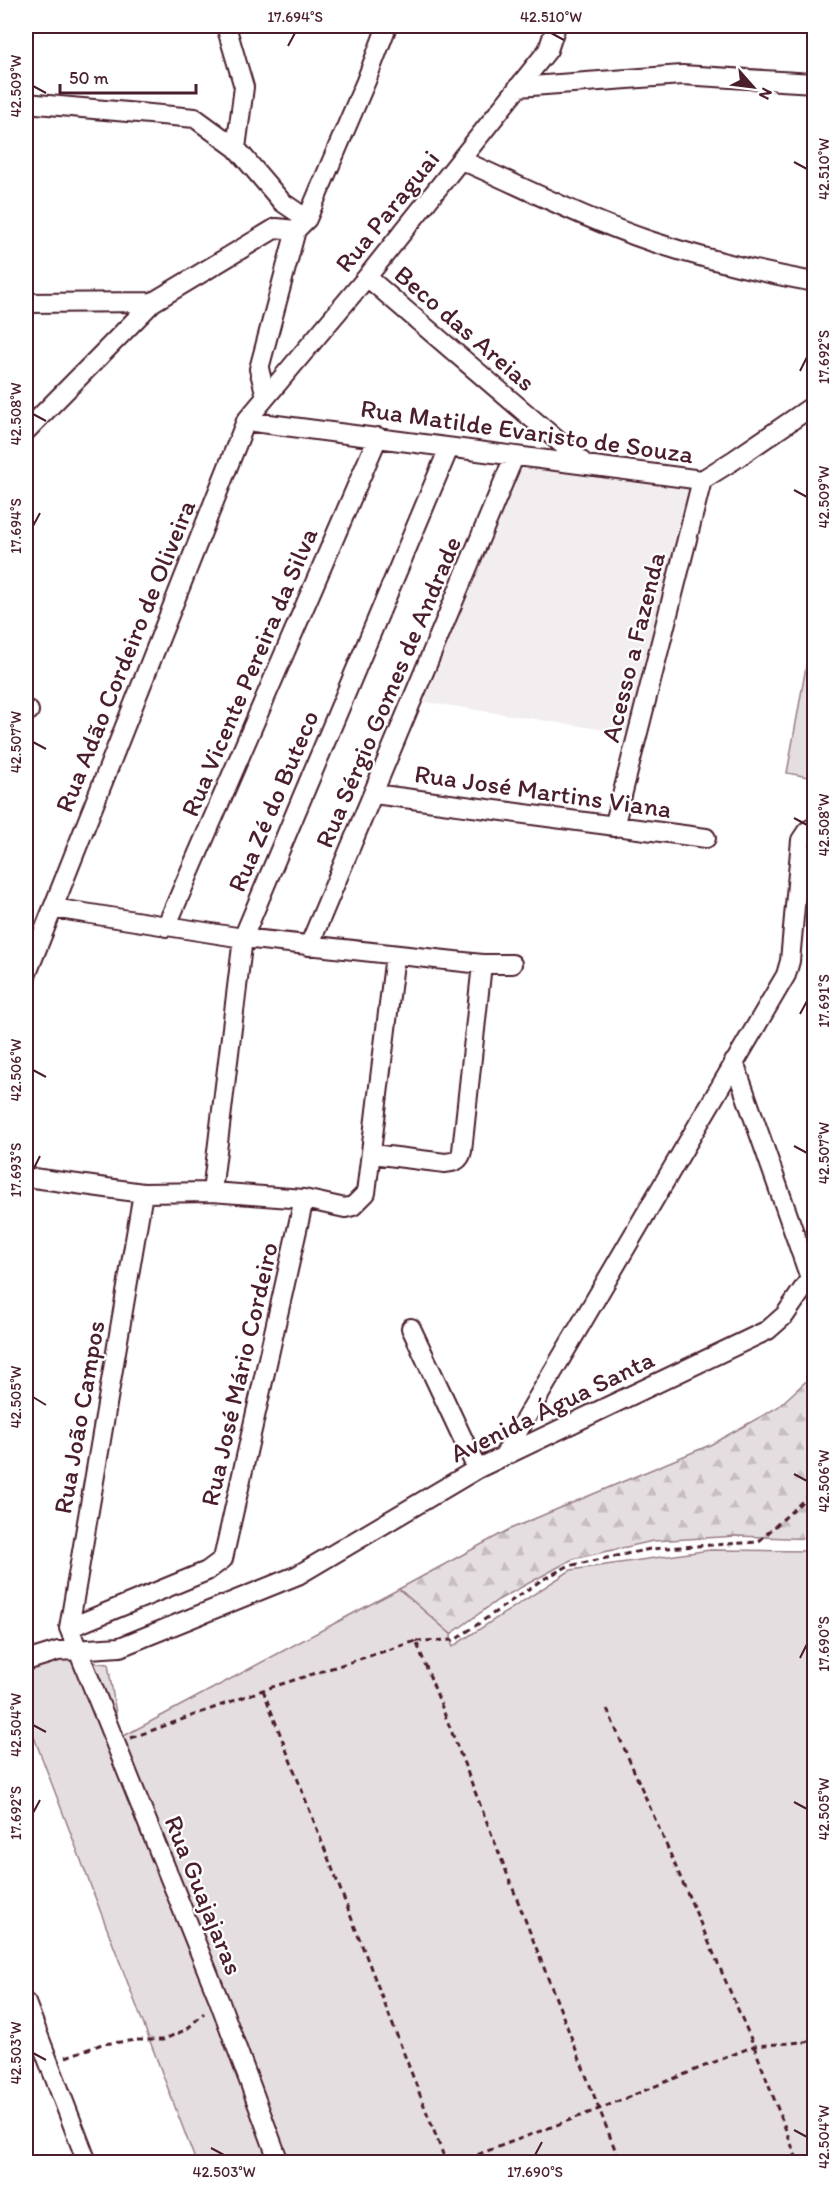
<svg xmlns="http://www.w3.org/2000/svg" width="840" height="2188" viewBox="0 0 840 2188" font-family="Itim,sans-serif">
	<defs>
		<pattern id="forest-firs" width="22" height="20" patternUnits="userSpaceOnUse" patternTransform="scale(1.5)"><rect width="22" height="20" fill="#e5dee0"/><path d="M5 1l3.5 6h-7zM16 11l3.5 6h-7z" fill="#c6bec0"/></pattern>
	</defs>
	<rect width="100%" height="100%" fill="#fff"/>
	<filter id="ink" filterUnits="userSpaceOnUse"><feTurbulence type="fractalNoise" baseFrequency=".0167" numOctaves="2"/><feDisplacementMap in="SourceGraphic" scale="12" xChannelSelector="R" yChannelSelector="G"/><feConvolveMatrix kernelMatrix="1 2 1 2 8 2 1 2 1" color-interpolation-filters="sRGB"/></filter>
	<g filter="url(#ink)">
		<!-- built -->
		<path fill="#f2eeef" d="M519,465L695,487L631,734L419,701Z"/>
		<!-- grass -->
		<path fill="#e5dee0" stroke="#987e86" stroke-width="1.5" d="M814,622V778L787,773Z
			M710,1550L814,1551V2162H196L26,1716V1667L60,1659L108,1664L120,1738L399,1589L451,1634L452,1647L571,1570Z"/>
		<!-- forest -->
		<path fill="url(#forest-firs)" stroke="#987e86" stroke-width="1.5" d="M814,1374V1539L737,1536L653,1541L573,1559L498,1600L451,1634L399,1589L510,1529L710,1445L778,1407Z"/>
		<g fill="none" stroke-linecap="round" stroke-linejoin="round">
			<!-- street casing -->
			<g stroke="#4a1f2b" stroke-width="22">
				<path id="street" d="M226,26L244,87L236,148
					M518,87L682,75L814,83
					M26,103L195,118L236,148L282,202L307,219
					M461,160C523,187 585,219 650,241C704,259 759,272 814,282
					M367,277L585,464
					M26,303L153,302
					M266,396L259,369L296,230L307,219L366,81L387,26
					M246,421L702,480L734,460L814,405
					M26,431L153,302L276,228L296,230
					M26,709L29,711
					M374,794L706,838
					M614,827L702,480
					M53,908L243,938L482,964H512
					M166,927L378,437
					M309,946L514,457
					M26,976L246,421L367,277L548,50L556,26
					M734,1062L810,1278
					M372,1154L445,1163C454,1162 460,1161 462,1151L482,964
					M26,1177L143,1193L212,1192L304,1199L345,1208L353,1206L366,1193L395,955
					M212,1192L243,938L449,448
					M143,1193L69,1628L219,2000L279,2162
					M411,1328L477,1469
					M504,1455L786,975L790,961L801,840L807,831L814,827
					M69,1628L207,1571L223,1559L304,1199
					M26,1661L58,1651L120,1647L298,1575L477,1469L768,1330L785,1315L814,1273
					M26,2003L87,2162"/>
			</g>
			<!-- path -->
			<path stroke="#4a1f2b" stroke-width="3" stroke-dasharray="6 4.5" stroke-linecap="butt" d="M416,1641L455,1640L540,1581L568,1566L650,1549L758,1542L805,1499L814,1488
				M263,1690L446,2162
				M607,1709L754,2046L798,2162
				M131,1738L263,1690L416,1641L620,2162
				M66,2057L102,2044L137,2040H163L187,2029L204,2013
				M458,2162L599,2109L754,2046L814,2041"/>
			<!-- street -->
			<use href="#street" stroke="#fff" stroke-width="18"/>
		</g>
	</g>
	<!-- ticks -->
	<path fill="none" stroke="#4a1f2b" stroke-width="2" d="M551,33L564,40M288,46L295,33M33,86L46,93M794,162L807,169M800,371L807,357M33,414L46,421M794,490L807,497M33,526L40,513M33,742L46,749M794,818L807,825M800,1014L807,1001M33,1070L46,1077M794,1146L807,1153M33,1170L40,1156M33,1397L46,1405M794,1474L807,1481M800,1658L807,1644M33,1725L46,1732M794,1802L807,1809M33,1813L40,1800M33,2053L46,2060M794,2130L807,2137M211,2148L224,2155M535,2155L542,2142"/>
	<g text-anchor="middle" stroke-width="4.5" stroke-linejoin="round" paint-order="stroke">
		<!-- street labels -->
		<g font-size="26" fill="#4a1f2b" stroke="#fff">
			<text transform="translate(387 211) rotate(-51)" y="9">Rua Paraguai</text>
			<text transform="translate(465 328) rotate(41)" y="9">Beco das Areias</text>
			<text transform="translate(527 431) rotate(8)" y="9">Rua Matilde Evaristo de Souza</text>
			<text transform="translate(633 647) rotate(-76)" y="9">Acesso a Fazenda</text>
			<text transform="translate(125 656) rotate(-68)" y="9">Rua Adão Cordeiro de Oliveira</text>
			<text transform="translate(249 672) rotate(-67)" y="9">Rua Vicente Pereira da Silva</text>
			<text transform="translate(388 692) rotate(-67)" y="9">Rua Sérgio Gomes de Andrade</text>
			<text transform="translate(543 791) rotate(8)" y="9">Rua José Martins Viana</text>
			<text transform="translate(273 801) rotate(-67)" y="9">Rua Zé do Buteco</text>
			<text transform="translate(239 1374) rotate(-77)" y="9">Rua José Mário Cordeiro</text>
			<text transform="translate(552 1406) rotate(-26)" y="9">Avenida Água Santa</text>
			<text transform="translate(79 1417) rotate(-80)" y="9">Rua João Campos</text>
			<text transform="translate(204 1895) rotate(68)" y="9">Rua Guajajaras</text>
		</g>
	</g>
	<!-- margin -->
	<rect width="840" height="2188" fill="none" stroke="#fff" stroke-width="66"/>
	<!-- north arrow -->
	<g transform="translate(753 87) rotate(118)" stroke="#ffffff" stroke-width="4.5" paint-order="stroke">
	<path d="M0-4.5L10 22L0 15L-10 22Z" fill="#4a1f2b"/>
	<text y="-9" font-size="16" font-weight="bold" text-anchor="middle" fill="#4a1f2b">N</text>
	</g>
	<!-- scale -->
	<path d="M60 84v9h136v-9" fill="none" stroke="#4a1f2b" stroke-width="3"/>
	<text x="69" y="84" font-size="18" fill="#4a1f2b" stroke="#ffffff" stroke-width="4.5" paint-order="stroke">50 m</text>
	<rect x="33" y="33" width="774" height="2122" fill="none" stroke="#4a1f2b" stroke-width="2"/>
	<g font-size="15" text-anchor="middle" fill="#4a1f2b">
		<text x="295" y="22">17.694°S</text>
		<text x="551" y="22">42.510°W</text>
		<text transform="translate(16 86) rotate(-90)" y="5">42.509°W</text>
		<text transform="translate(824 169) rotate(-90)" y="5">42.510°W</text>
		<text transform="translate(824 357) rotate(-90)" y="5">17.692°S</text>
		<text transform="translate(16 414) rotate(-90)" y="5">42.508°W</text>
		<text transform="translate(824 497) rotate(-90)" y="5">42.509°W</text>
		<text transform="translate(16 526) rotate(-90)" y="5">17.694°S</text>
		<text transform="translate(16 742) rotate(-90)" y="5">42.507°W</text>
		<text transform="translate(824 825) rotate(-90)" y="5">42.508°W</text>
		<text transform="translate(824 1001) rotate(-90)" y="5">17.691°S</text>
		<text transform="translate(16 1070) rotate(-90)" y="5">42.506°W</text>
		<text transform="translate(824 1153) rotate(-90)" y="5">42.507°W</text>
		<text transform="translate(16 1170) rotate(-90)" y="5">17.693°S</text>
		<text transform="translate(16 1397) rotate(-90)" y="5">42.505°W</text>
		<text transform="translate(824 1481) rotate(-90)" y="5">42.506°W</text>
		<text transform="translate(824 1644) rotate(-90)" y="5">17.690°S</text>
		<text transform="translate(16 1725) rotate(-90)" y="5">42.504°W</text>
		<text transform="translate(824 1809) rotate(-90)" y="5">42.505°W</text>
		<text transform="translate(16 1813) rotate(-90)" y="5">17.692°S</text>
		<text transform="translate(16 2053) rotate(-90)" y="5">42.503°W</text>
		<text transform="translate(824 2137) rotate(-90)" y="5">42.504°W</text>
		<text x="224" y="2177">42.503°W</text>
		<text x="535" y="2177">17.690°S</text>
	</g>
</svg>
